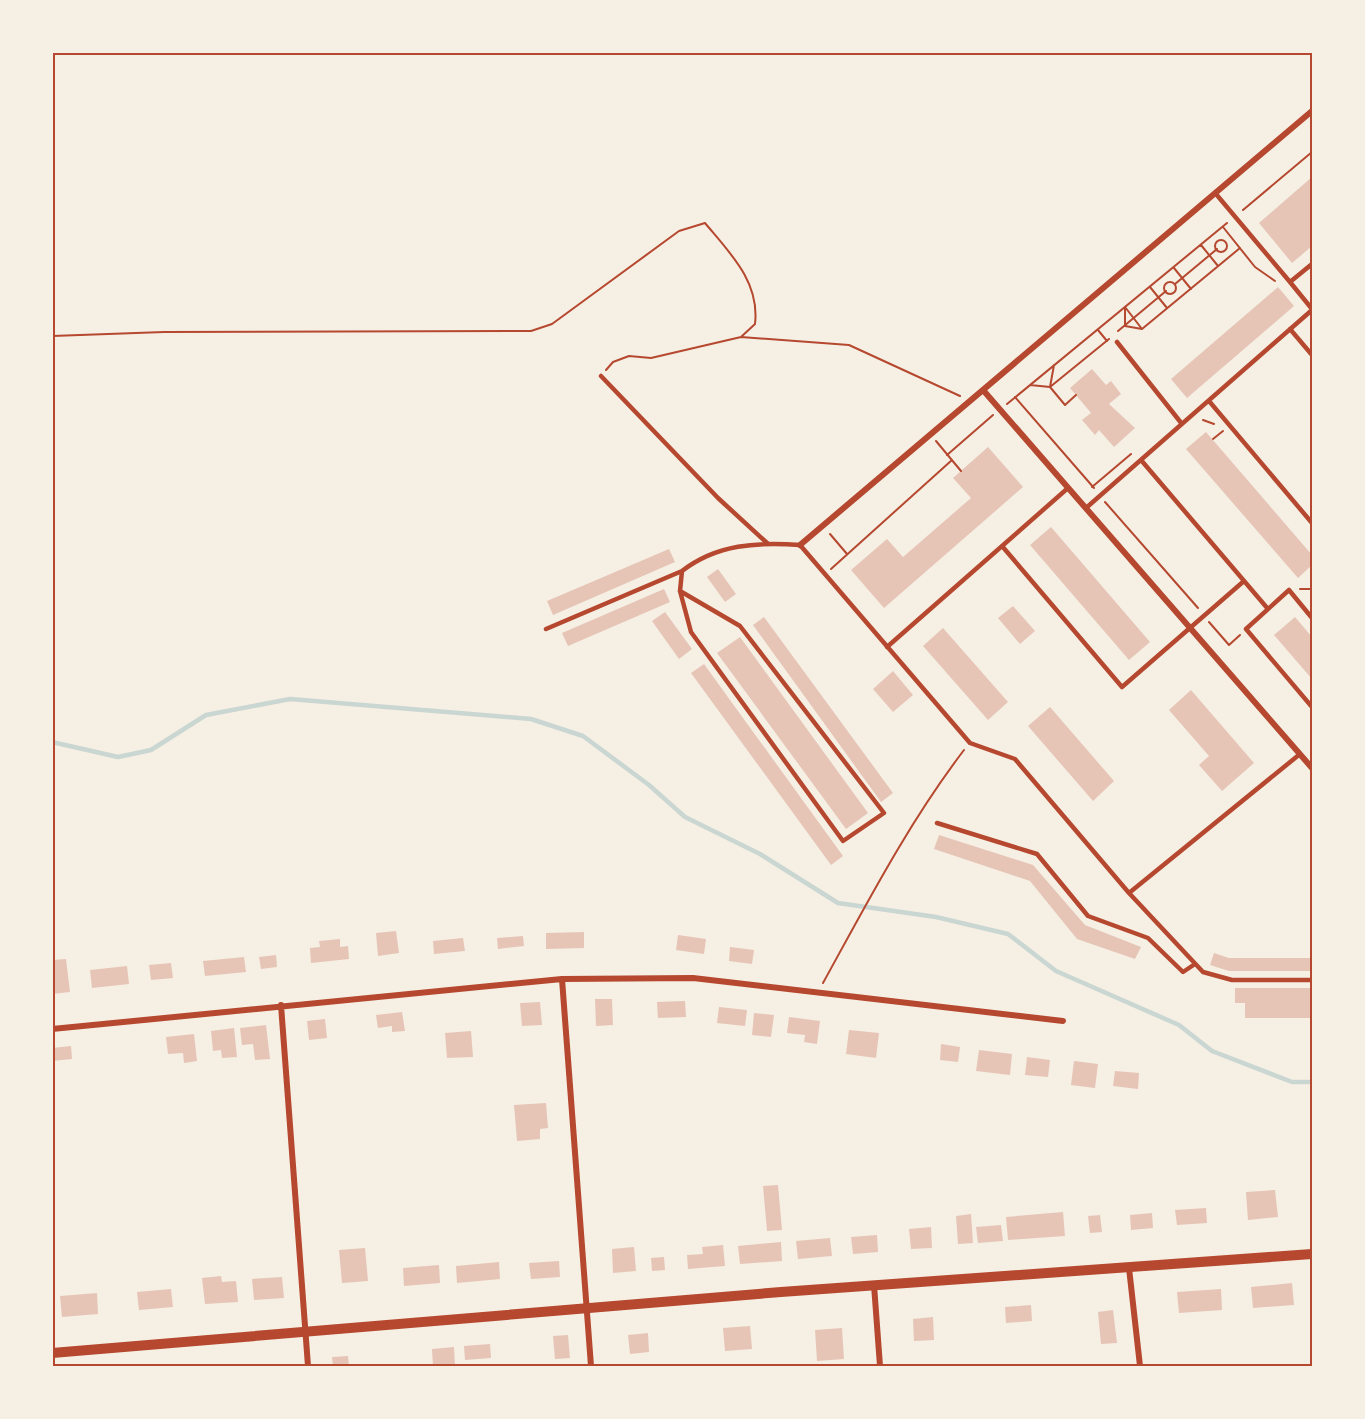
<svg xmlns="http://www.w3.org/2000/svg" width="1365" height="1419" viewBox="0 0 1365 1419" font-family="Literata,serif">
	<rect width="100%" height="100%" fill="#f6efe4"/>
	<g fill="none" stroke-linecap="round" stroke-linejoin="round">
		<!-- stream -->
		<path stroke="#c9d6d2" stroke-width="4.5" d="M52,742L118,757L151,750L206,715L290,699L531,719L583,736L649,785L685,817L760,854L838,903L936,917L1008,934L1056,971L1179,1025L1212,1051L1292,1082H1312"/>
	</g>
	<!-- building -->
	<path fill="#e6c5b7" d="M1312,177V246L1292,263L1259,223Z
		M1278,287L1294,306L1187,398L1171,379Z
		M1092,369L1106,385L1111,381L1121,394L1109,404L1135,428L1114,447L1099,430L1095,435L1082,420L1091,413L1070,388Z
		M1206,432L1312,555V565L1298,578L1186,449Z
		M988,447L1023,487L884,608L851,570L887,539L903,557L971,498L953,478Z
		M1051,527L1150,642L1129,660L1030,545Z
		M669,549L675,562L553,615L547,601Z
		M718,569L736,594L725,602L707,577Z
		M664,589L670,602L568,646L562,633Z
		M1013,606L1035,631L1020,644L998,618Z
		M665,612L692,649L679,659L652,621Z
		M764,617L893,793L881,802L753,625Z
		M1295,617L1312,637V679L1274,635Z
		M943,628L1008,702L988,720L923,646Z
		M740,637L868,813L846,829L717,653Z
		M704,664L843,856L831,865L691,673Z
		M893,671L913,695L893,712L873,689Z
		M1191,690L1254,763L1222,791L1199,765L1209,756L1169,710Z
		M1050,707L1114,781L1093,801L1028,726Z
		M939,835L1033,865L1085,925L1141,947L1135,959L1077,939L1030,881L934,849Z
		M396,931L399,953L378,956L376,933Z
		M584,932V948L546,949V933Z
		M678,935L706,939L704,954L676,950Z
		M523,936L524,946L498,949L497,938Z
		M463,938L465,951L434,954L433,941Z
		M340,939V947L348,946L349,959L311,963L310,948L320,947L319,941Z
		M730,947L754,950L752,964L729,961Z
		M1214,953L1229,958H1312V971H1229L1210,965Z
		M276,955L277,967L261,969L259,957Z
		M244,957L246,972L205,976L203,961Z
		M66,959L70,992L52,994V960Z
		M171,963L173,978L151,980L149,965Z
		M127,966L129,984L92,988L90,970Z
		M1235,988H1312V1018H1245V1003H1235Z
		M595,999H612L613,1025L596,1026Z
		M685,1001L686,1017L658,1018L657,1002Z
		M540,1002L542,1025L522,1026L520,1003Z
		M719,1007L747,1010L745,1026L717,1023Z
		M402,1012L405,1031L392,1032V1026L378,1028L376,1015Z
		M754,1013L774,1015L771,1037L752,1035Z
		M789,1017L820,1021L817,1044L804,1042L805,1035L787,1033Z
		M325,1019L327,1038L309,1040L307,1021Z
		M266,1025L270,1059L255,1060L253,1044L242,1045L240,1028Z
		M234,1028L237,1057L222,1058L221,1050L213,1051L211,1031Z
		M849,1030L879,1033L876,1058L846,1054Z
		M471,1031L473,1057L447,1058L445,1033Z
		M194,1034L197,1061L184,1063L183,1053L168,1054L166,1037Z
		M941,1044L960,1047L958,1062L940,1060Z
		M71,1046L72,1059L52,1061V1048Z
		M979,1050L1012,1054L1010,1075L976,1071Z
		M1027,1057L1050,1060L1048,1077L1025,1075Z
		M1074,1061L1098,1064L1095,1088L1071,1085Z
		M1115,1071L1139,1073L1138,1089L1113,1086Z
		M546,1103L548,1128L540,1129V1139L517,1141L514,1105Z
		M778,1185L782,1230L767,1231L763,1186Z
		M1275,1190L1278,1217L1248,1220L1246,1192Z
		M1206,1208L1207,1223L1177,1225L1175,1210Z
		M1063,1212L1065,1236L1008,1240L1006,1217Z
		M1152,1213L1153,1228L1131,1230L1130,1215Z
		M971,1214L973,1243L958,1244L956,1216Z
		M1100,1215L1102,1232L1090,1233L1088,1216Z
		M1001,1225L1003,1241L978,1243L976,1227Z
		M931,1227L932,1248L911,1249L909,1229Z
		M877,1235L878,1252L853,1254L851,1237Z
		M830,1238L832,1256L798,1259L796,1241Z
		M781,1242L782,1261L740,1264L738,1246Z
		M723,1245L725,1266L688,1269L687,1255L703,1254L702,1247Z
		M634,1247L636,1271L613,1273L612,1249Z
		M365,1248L368,1281L342,1283L339,1250Z
		M664,1257L665,1270L652,1271L651,1258Z
		M559,1261L560,1277L531,1279L529,1263Z
		M499,1262L500,1279L457,1283L456,1266Z
		M439,1265L440,1283L404,1286L403,1268Z
		M221,1276L222,1282L236,1281L238,1302L205,1304L202,1278Z
		M282,1277L284,1298L254,1300L252,1279Z
		M1292,1283L1294,1305L1253,1308L1251,1287Z
		M171,1289L173,1307L139,1310L137,1292Z
		M1221,1289L1222,1310L1179,1313L1177,1292Z
		M97,1293L98,1314L62,1317L60,1296Z
		M1031,1305L1032,1321L1006,1323L1005,1307Z
		M1113,1310L1117,1343L1101,1344L1098,1312Z
		M933,1317L934,1340L914,1341L913,1319Z
		M750,1326L752,1349L725,1351L723,1328Z
		M842,1328L844,1359L817,1361L815,1330Z
		M648,1333L649,1352L630,1354L628,1335Z
		M568,1335L570,1358L555,1359L553,1336Z
		M490,1344L491,1358L465,1360L464,1346Z
		M454,1347L455,1366H433L432,1349Z
		M348,1356L349,1366H333L332,1357Z
		M281,1364V1366H266V1365Z"/>
	<g fill="none" stroke-linecap="round" stroke-linejoin="round">
		<!-- path -->
		<path stroke="#b5482f" stroke-width="2" d="M1243,210L1312,152
			M1223,227L1255,267L1275,281
			M1215 246a6 6 0 1 1 12 0a6 6 0 1 1-12 0Z
			M1201,245L1218,266
			M1174,268L1191,289
			M1164 288a6 6 0 1 1 12 0a6 6 0 1 1-12 0Z
			M1175,284L1217,249
			M1150,287L1167,308
			M1142,329L1125,307V326L1142,329L1240,248
			M1098,330L1107,341
			M1118,331L1166,291
			M52,336L164,332L531,331L552,324L679,231L705,223C730,253 760,282 755,324L741,337
			M1054,365L1050,387L1065,405L1076,395
			M606,370L613,362L629,356L651,358L741,337L849,345L960,396
			M1030,385L1050,387L1109,339
			M1015,397L1094,488
			M1007,404L1227,223
			M1203,420L1214,424
			M1213,439L1223,431
			M936,441L961,471
			M947,455L993,415
			M1092,487L1131,454
			M1105,502L1198,608
			M830,534L847,554
			M831,569L952,460
			M1300,589H1312
			M1209,622L1229,645L1240,635
			M823,983C867,903 909,822 964,750"/>
		<!-- service -->
		<path stroke="#b5482f" stroke-width="4.5" d="M1216,194L1290,282L1312,264
			M1290,282L1312,309
			M1290,329L1312,355
			M1117,342L1182,424
			M601,376L718,498L767,543
			M1209,401L1312,523
			M1141,460L1268,609
			M1086,508L1312,310
			M1002,546L1122,687L1244,581
			M680,591L740,626L884,813L843,841L691,632L680,591L682,571C717,544 757,542 800,545L970,743L1015,759L1129,893L1300,754
			M1312,618L1289,590L1246,629L1312,707
			M546,629L682,571
			M887,647L1068,488
			M937,823L1037,854L1088,916L1148,938L1183,972L1195,964
			M1129,893L1203,972L1232,980H1312"/>
		<!-- minor -->
		<path stroke="#b5482f" stroke-width="6" d="M983,390L1312,768
			M800,545L1312,111
			M562,979L591,1366
			M281,1005L308,1366
			M52,1029L562,979L693,978L1063,1021
			M1129,1268L1140,1366
			M874,1285L880,1366"/>
		<!-- tertiary -->
		<path stroke="#b5482f" stroke-width="10" d="M52,1353L781,1292L1312,1254"/>
	</g>
	<!-- border -->
	<rect width="1365" height="1419" fill="none" stroke="#f6efe4" stroke-width="108"/>
	<rect x="54" y="54" width="1257" height="1311" fill="none" stroke="#b5482f" stroke-width="2"/>
</svg>
